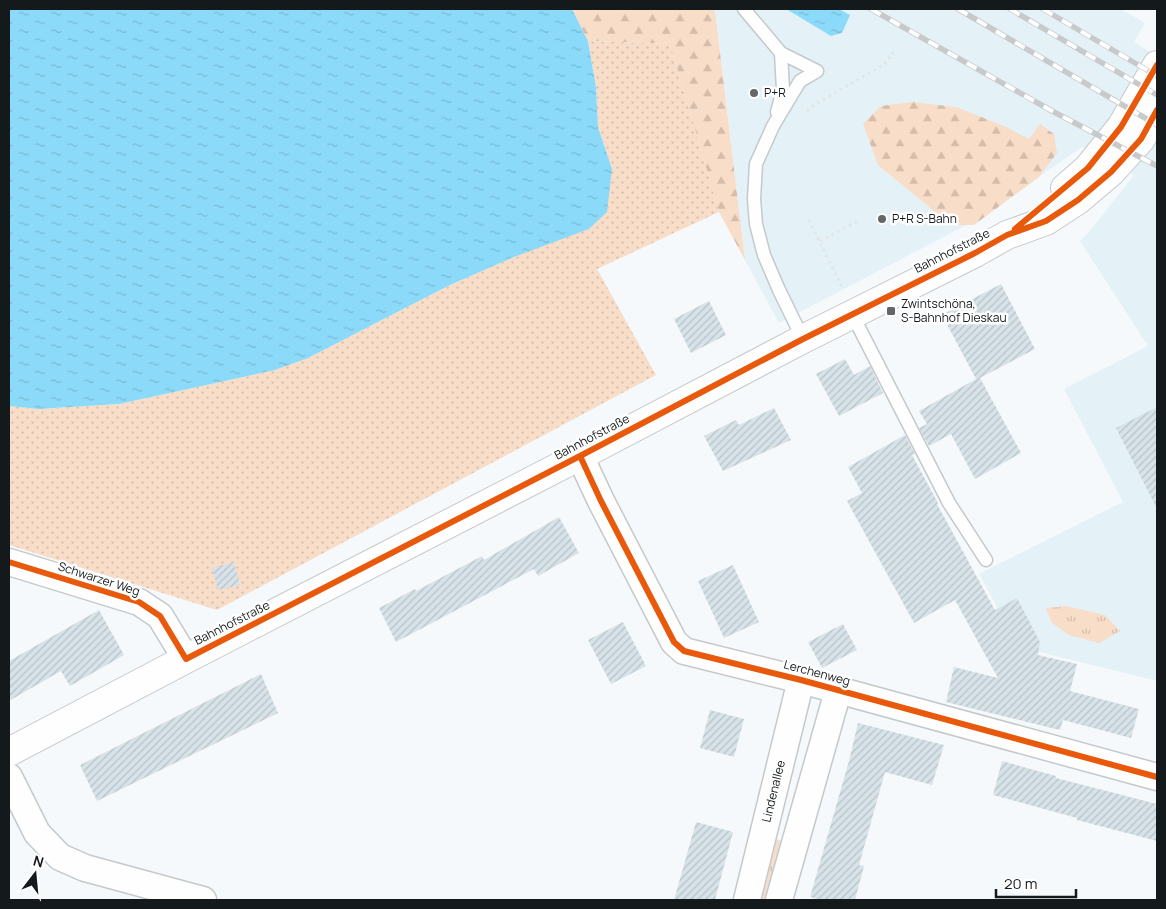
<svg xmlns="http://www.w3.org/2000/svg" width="1166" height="909" viewBox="0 0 1166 909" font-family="Manrope,sans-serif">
	<defs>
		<pattern id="grass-tufts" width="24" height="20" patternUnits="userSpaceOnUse" patternTransform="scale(1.25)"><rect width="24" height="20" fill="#f8ddc8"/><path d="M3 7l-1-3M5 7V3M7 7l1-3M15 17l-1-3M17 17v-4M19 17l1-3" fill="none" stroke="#d4bdab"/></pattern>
		<pattern id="forest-firs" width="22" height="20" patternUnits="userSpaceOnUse" patternTransform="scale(1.25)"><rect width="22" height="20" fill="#f8ddc8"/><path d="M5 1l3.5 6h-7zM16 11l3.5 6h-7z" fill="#d4bdab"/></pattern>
		<pattern id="garden-dots" width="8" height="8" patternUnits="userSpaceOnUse" patternTransform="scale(1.25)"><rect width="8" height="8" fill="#f8ddc8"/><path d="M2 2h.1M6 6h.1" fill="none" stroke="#d4bdab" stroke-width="1.8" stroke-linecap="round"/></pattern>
		<pattern id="water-ripples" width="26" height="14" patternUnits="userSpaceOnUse" patternTransform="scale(1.25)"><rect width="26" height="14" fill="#8cdaf9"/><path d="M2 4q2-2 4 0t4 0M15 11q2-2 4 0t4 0" fill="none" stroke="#78bad5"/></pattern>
		<pattern id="building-hatch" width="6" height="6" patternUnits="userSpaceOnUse" patternTransform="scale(1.25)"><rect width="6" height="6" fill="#d7e3e9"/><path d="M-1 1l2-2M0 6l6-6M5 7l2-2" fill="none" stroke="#b8c2c7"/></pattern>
	</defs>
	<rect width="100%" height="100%" fill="#f6f9fb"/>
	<!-- built -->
	<path fill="#e4f2f8" d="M712,9H1121L1145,23L1134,42L1157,56V681L1019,647L979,574L1123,502L1064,389L1148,346L1080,241L1093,227L1134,175L1082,147L978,219L779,323L745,260L715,11Z"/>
	<!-- grass -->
	<path fill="url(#grass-tufts)" d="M1066,606L1105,615L1120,631L1099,643L1069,635L1052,623L1046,608Z
		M776,839L782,841L784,846L769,900H754L770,843Z"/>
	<!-- forest -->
	<path fill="url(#forest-firs)" d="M572,9H712L715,11L745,260L719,212L670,44L588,41Z
		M912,102L956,107L1004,126L1029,139L1040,124L1054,134L1057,153L1039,177L974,225H951L878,165L863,124L881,106Z"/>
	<!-- garden -->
	<path fill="url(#garden-dots)" d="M588,41L670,44L719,212L597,269L656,375L217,610L9,545V406L38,409L119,404L275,370L308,358L450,285L514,257L612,169L598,127L596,87Z"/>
	<!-- water -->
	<path fill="url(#water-ripples)" d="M9,9H572L588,41L596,87L598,127L612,169L607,212L589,229L514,257L450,285L308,358L275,370L119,404L38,409L9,406Z
		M786,9H839L850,15L842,33L831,36Z"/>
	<!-- building -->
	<path fill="url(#building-hatch)" d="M1001,284L1035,349L980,378L1021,453L975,479L951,434L929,446L919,428L927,424L919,411L976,379L942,315Z
		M709,301L726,335L691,353L674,319Z
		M845,359L854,375L870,366L883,393L839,416L816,374Z
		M1157,407V509L1116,428Z
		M774,408L791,440L723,471L704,436L736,420L739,425Z
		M905,435L915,454L912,455L938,503L937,504L995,610L1017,598L1040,642L1038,655L1077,664L1070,691L1139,709L1131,738L1063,720L1060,730L946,702L954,667L998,678L955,600L914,623L847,501L862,493L848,467Z
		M559,517L579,553L538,576L534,569L396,642L379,608L415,589L416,591L482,556L484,560Z
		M234,562L240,585L218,590L212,568Z
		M733,565L759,622L724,638L698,581Z
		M99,610L124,655L70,686L61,671L9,701V661Z
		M623,622L646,666L611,684L588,640Z
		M843,624L857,650L822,668L808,642Z
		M261,674L278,713L97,801L80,765Z
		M710,710L744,719L734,757L700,748Z
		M858,723L944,745L932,785L885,772L859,865L864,866L855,900H821L810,897L849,761Z
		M1002,761L1056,776V778L1157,804V841L1077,820V818L993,795Z
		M696,822L733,832L715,900H674Z"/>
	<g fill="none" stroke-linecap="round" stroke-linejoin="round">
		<!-- service casing -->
		<g stroke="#c4c9cb" stroke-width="15">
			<path id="service" d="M744,9L781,53L783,90L777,112
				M781,53L817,71
				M852,314L949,503L986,560
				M803,339L779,290L764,255L756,224L754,199L756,164L773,126L800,81L817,71"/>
		</g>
		<!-- minor casing -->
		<g stroke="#c4c9cb" stroke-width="29">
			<g id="minor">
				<path d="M580,456L601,501L674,642L684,651L801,680L1157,777"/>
				<path d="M9,562L139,602L160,616L186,659"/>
				<path d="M9,777L37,833L60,857L85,868L203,900"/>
				<path id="s1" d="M747,900L801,680"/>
				<path d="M779,900L838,691"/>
			</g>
		</g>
		<!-- tertiary casing -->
		<g stroke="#c4c9cb" stroke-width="30">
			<path id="tertiary" d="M1065,188L1088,168L1121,127L1157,65
				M9,752L186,659L580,456L803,339L975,253L1007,235L1046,221L1078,200L1111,172L1141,139L1157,110"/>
		</g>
		<!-- path -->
		<path stroke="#e3e5e5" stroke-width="3" stroke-dasharray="2.5 4" stroke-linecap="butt" d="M807,111L814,105L883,65L893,54L891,48
			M809,220L843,289
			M820,241L860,220"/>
		<!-- service -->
		<use href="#service" stroke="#fefefe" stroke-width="12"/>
		<!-- minor -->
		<use href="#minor" stroke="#fefefe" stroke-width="26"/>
		<!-- tertiary -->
		<use href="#tertiary" stroke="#fefefe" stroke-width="28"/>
		<!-- rail casing -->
		<g stroke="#c8c9cb" stroke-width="5.5">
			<path id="rail" d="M871,9L1052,111L1157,166
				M958,9L1157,125
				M1010,9L1157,95
				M1043,9L1157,76"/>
		</g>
		<!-- rail -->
		<use href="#rail" stroke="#fff" stroke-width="4" stroke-dasharray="11" stroke-linecap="butt"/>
		<!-- cycleway casing -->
		<g stroke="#fff" stroke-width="9">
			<path id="cycleway" d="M1015,229L1088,168L1121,127L1157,65
				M580,456L601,501L674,642L684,651L801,680L1157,777
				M9,562L139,602L160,616L186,659L580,456L803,339L975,253L1007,235L1046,221L1078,200L1111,172L1141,139L1157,110"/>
		</g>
		<!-- cycleway -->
		<use href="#cycleway" stroke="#e8590c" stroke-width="6"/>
	</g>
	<!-- markers -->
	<g fill="#636769" stroke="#fff" stroke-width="2">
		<circle cx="754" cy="93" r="5"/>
		<circle cx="882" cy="219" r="5"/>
		<rect x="886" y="306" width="10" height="10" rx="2.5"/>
	</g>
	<g text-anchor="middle" stroke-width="5" stroke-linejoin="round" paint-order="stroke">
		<!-- poi labels -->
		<g font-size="12" fill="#14191b" stroke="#fff" text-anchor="start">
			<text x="764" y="97">P+R</text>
			<text x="892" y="223">P+R S-Bahn</text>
			<text x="901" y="308">Zwintschöna,<tspan x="901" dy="14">S-Bahnhof Dieskau</tspan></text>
		</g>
		<!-- street labels -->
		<g font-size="12" fill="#14191b" stroke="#fff">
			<text transform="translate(952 251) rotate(-27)" y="4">Bahnhofstraße</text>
			<text transform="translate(592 437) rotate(-28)" y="4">Bahnhofstraße</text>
			<text transform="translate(99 579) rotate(18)" y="4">Schwarzer Weg</text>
			<text transform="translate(232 623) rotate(-27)" y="4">Bahnhofstraße</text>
			<text transform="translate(817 673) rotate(15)" y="4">Lerchenweg</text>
			<text dy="4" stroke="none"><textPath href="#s1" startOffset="112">Lindenallee</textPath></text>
		</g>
	</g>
	<!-- border -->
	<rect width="1166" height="909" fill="none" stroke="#14191b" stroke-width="20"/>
	<!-- north arrow -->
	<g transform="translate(35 874) rotate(16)" stroke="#ffffff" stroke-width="4" paint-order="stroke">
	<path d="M0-4L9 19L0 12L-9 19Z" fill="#14191b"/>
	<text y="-8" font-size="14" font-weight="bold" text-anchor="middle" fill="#14191b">N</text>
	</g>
	<!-- scale -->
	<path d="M996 889v8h80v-8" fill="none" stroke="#14191b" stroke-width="2.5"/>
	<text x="1004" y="889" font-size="15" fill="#14191b" stroke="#ffffff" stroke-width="4" paint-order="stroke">20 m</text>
</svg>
